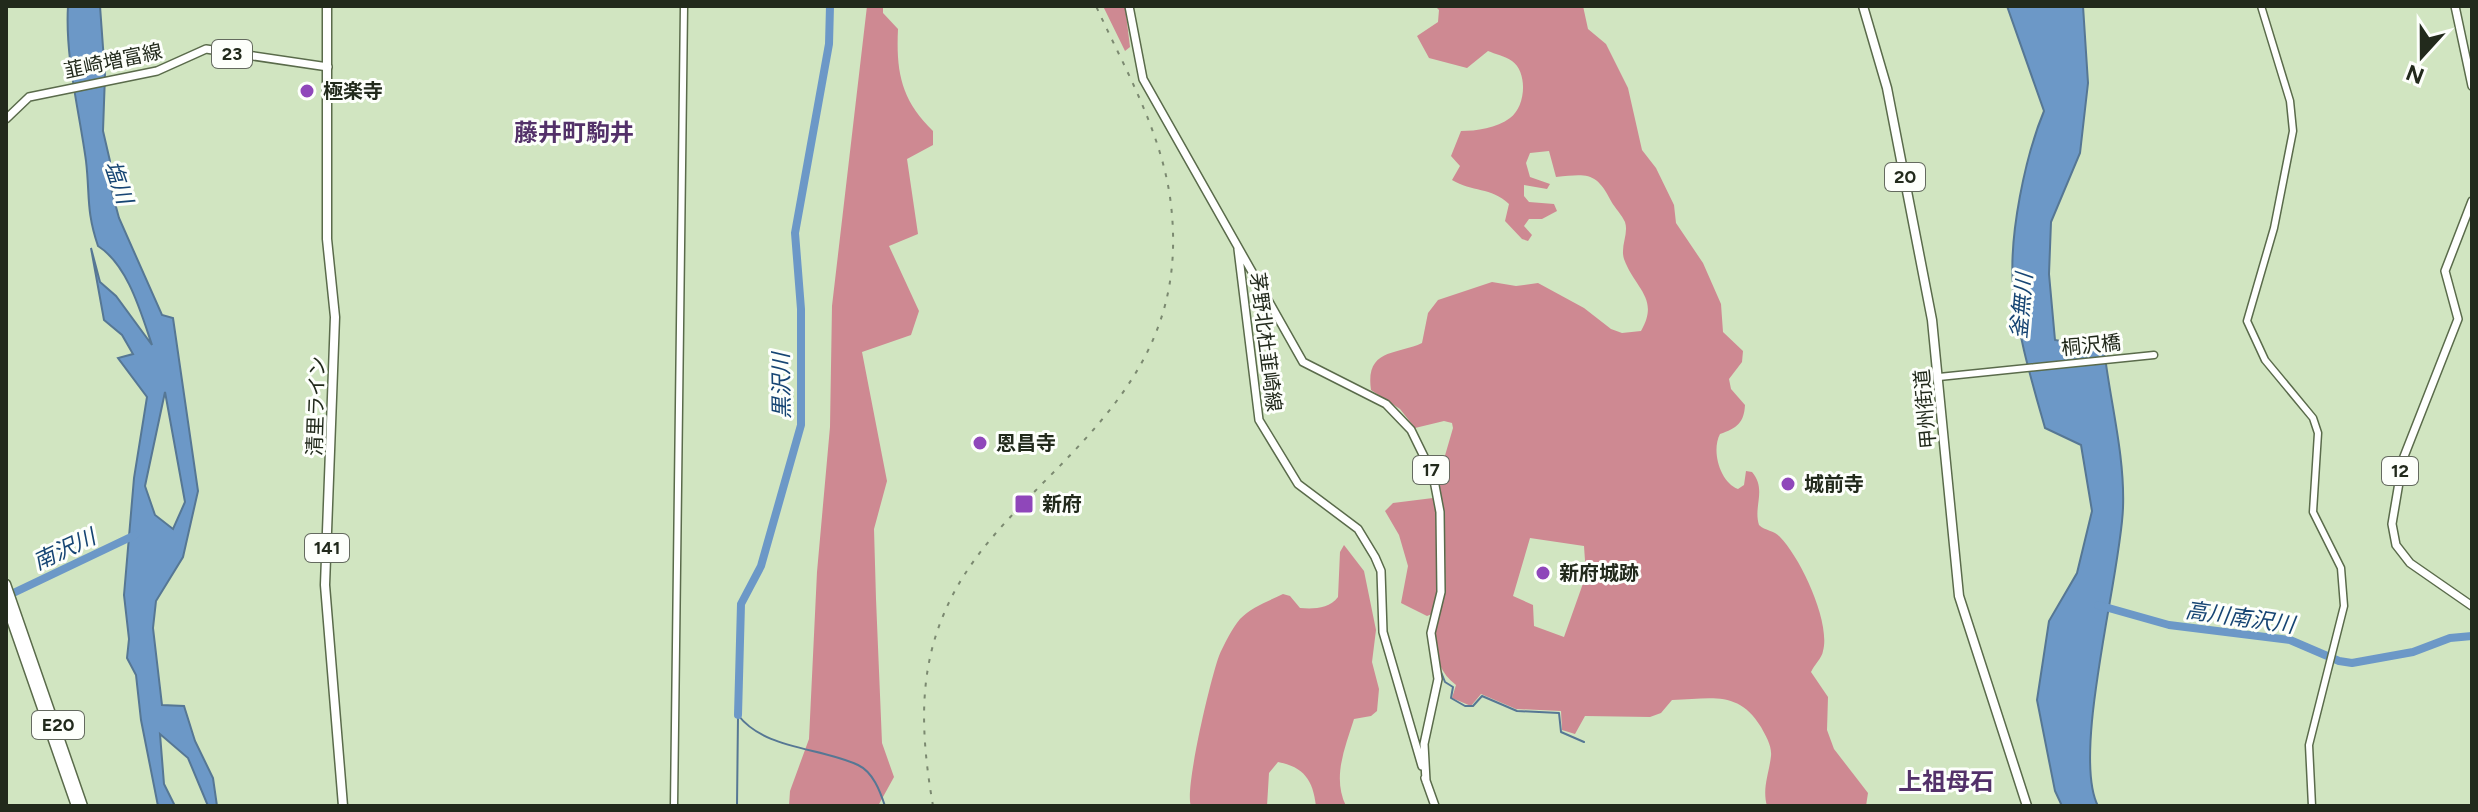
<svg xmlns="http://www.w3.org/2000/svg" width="2478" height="812" viewBox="0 0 2478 812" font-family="Figtree,'Noto Sans JP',sans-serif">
	<rect width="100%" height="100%" fill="#d1e5c1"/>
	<!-- forest -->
	<path fill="#ce8992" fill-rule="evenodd" d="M867,6H883V13L898,29C896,72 901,100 933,131V145L907,159L918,234L889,246L919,311L911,335L862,352L887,481L874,529L876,599L882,743L894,777L878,806H789L790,791L809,739L817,572L830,427L832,306Z
		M1103,6H1125L1130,47L1125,51Z
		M1435,6H1583L1588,29L1606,44L1628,88L1642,150L1656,168L1674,205L1676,223L1703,263L1721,304L1723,332L1743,351L1742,362L1729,379L1731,389L1745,405C1744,423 1737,428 1720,434C1711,451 1720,482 1738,489L1744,485L1746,471L1752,472C1767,490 1753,506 1759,525C1765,531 1774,530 1780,537C1800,557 1831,622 1823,651C1822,658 1814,665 1811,672L1828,697L1827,730L1834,749L1868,793L1866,806H1767C1762,788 1769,774 1771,756C1772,746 1766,736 1761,727C1738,690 1712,699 1672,700L1661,713L1650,717L1585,716L1575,734L1562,730L1561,711L1516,709L1481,694L1471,706L1452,698L1456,685C1441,674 1435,657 1434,637C1433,623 1441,609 1443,595C1448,556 1444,508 1435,471L1444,459L1453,428L1452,423L1444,421L1415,428L1400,409L1371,390C1365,348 1397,355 1422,343L1428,313L1438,300L1492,282L1516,286L1538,283L1584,308L1611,329L1622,333L1641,331C1660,298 1635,289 1624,259C1620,246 1629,234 1625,222C1622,215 1615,208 1611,201C1596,172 1588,174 1556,177L1549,151L1530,153L1526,163L1530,177L1550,184L1547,189L1524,185V196L1529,202L1554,204L1557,211L1542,219H1529L1524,226L1532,235L1528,241L1522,239L1505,221L1509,204C1491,187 1472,192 1452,180L1460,166L1451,156L1461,131C1476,131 1497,128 1510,118C1526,107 1528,72 1512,61C1505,56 1495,54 1488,51L1467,68L1429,58L1417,36L1438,22L1439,10ZM1530,538L1584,546L1586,575L1564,637L1534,626L1533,605L1513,596Z
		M1433,498C1444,517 1440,592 1432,614L1427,616L1401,603L1408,566L1399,535L1385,511L1393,503Z
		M1344,545L1364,571L1376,630L1372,662L1379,689L1377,711L1371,716L1354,719C1345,748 1332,777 1346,806H1316C1313,780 1304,767 1278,762L1269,773L1267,806H1191C1184,790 1211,677 1219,656C1223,646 1233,627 1240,619C1251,607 1269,601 1283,594L1290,596L1300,608C1313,609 1329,609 1338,597L1340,552Z"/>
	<!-- water -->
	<path fill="#6c98c7" stroke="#567794" stroke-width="2" fill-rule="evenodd" d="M68,6H100L105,75L103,131L110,161L109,181L119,218L162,315L173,318L198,491L183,557L156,601L153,628L162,705L184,706L195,741L213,778L217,806H208L188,758L160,734L164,784L175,806H158L141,720L136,675L127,658L129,639L124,595L134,478L147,397L118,358L133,354L122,335L104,320L91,248L100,282L116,296L152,345C141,313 128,265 98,246C86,211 90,195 86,161C79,110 65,57 68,6ZM165,392L185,502L173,529L155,515L145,486Z
		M2007,6H2083L2088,83L2080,153L2051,222L2049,274L2055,340L2104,349C2110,401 2125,455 2123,508C2121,574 2071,754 2098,806H2062L2055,791L2037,700L2049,621L2077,573L2092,511L2081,445L2045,428C2032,382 2017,333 2013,285C2009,235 2025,157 2044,111Z"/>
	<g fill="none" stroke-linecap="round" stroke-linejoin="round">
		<!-- stream -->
		<path stroke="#567794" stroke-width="2" d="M1441,672L1445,682L1453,687L1451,698L1465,706H1473L1482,696L1517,711L1559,713L1561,732L1584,742
			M738,715C765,750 820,747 858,765C873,772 880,791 885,806
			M737,806L738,716"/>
		<!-- river -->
		<path stroke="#6c98c7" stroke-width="8" d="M7,596L135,535
			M2098,605L2169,625L2290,640L2339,661L2352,663L2413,652L2450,638L2472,636
			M738,715L741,604L761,566L801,425V309L795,233L829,44L830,6"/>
		<!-- secondary casing -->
		<g stroke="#5a6b4b" stroke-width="9">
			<path id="secondary" d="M2261,6L2290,101L2293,131L2274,228L2247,321L2265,360L2313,418L2318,433L2313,512L2341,568L2344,606L2309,745L2312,806
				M1939,377L2154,355
				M674,806L684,6"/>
		</g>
		<!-- primary casing -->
		<g stroke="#5a6b4b" stroke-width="10">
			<path id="primary" d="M1129,6L1143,79L1303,362L1386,404L1411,430L1433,475L1440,512L1441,592L1431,633L1438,679L1424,744L1426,781
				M2455,6L2472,86
				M6,119L29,97L157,71L206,49L328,67
				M2472,201L2445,271L2458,319L2403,459L2392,524L2396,545L2410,563L2472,606
				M1238,249L1259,420L1298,484L1358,529L1375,557L1381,571L1383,632L1422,766
				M1425,778L1435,806"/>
		</g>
		<!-- highway casing -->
		<g stroke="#5a6b4b" stroke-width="11">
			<path id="highway" d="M327,6V239L335,317L325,585L343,806
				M1863,6L1887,88L1932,320L1959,596L2027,806
				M6,584L83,806
				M6,605L76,806"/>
		</g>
		<!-- secondary -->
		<use href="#secondary" stroke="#fff" stroke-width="6"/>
		<!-- primary -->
		<use href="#primary" stroke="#fff" stroke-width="7"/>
		<!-- highway -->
		<use href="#highway" stroke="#fff" stroke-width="8"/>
		<!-- rail -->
		<path stroke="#7b8970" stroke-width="2" stroke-dasharray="4 8" stroke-linecap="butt" d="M933,806C922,741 917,678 943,616C964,564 1001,526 1040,486C1126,400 1188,328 1170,197C1160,129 1124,67 1096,6"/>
	</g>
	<!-- markers -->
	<g fill="#8f47ba" stroke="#fdfffb" stroke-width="3">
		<circle cx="307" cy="91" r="8"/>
		<circle cx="980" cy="443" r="8"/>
		<circle cx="1788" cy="484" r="8"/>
		<rect x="1014" y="494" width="20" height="20" rx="4"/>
		<circle cx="1543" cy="573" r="8"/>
	</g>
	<g text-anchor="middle" stroke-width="6" stroke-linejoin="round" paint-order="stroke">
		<!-- shield labels -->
		<g fill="#fdfffb" stroke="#646a5f" stroke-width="2">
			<rect x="212" y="40" width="40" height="28" rx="6"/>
			<rect x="1885" y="163" width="40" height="28" rx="6"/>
			<rect x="1413" y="456" width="36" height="28" rx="6"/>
			<rect x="2382" y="457" width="36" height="28" rx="6"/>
			<rect x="305" y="534" width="44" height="28" rx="6"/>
			<rect x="32" y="711" width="52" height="28" rx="6"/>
		</g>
		<g font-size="18" font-weight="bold" fill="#222a1c">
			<text x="232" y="60">23</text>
			<text x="1905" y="183">20</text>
			<text x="1431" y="476">17</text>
			<text x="2400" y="477">12</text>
			<text x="327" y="554">141</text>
			<text x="58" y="731">E20</text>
		</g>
		<!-- street labels -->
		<g font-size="20" fill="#222a1c" stroke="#fdfffb">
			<text transform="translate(113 61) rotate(-12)" y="7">韮崎増富線</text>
			<text transform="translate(1266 342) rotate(83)" y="7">茅野北杜韮崎線</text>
			<text transform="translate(2091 345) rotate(-6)" y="7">桐沢橋</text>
			<text transform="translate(316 406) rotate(-88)" y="7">清里ライン</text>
			<text transform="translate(1925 409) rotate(-95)" y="7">甲州街道</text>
		</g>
		<!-- poi labels -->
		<g font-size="20" font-weight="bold" fill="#222a1c" stroke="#fdfffb" text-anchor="start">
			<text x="323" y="98">極楽寺</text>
			<text x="996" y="450">恩昌寺</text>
			<text x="1804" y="491">城前寺</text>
			<text x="1042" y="511">新府</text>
			<text x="1559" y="580">新府城跡</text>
		</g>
		<!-- water labels -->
		<g font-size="22" font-style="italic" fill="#164573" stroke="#fdfffb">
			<text transform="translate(119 182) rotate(71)" y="8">塩川</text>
			<text transform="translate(2021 306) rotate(-85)" y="8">釜無川</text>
			<text transform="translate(781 386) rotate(-91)" y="8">黒沢川</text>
			<text transform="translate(64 549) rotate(-25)" y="8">南沢川</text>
			<text transform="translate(2240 617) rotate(8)" y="8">高川南沢川</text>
		</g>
		<!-- quarter labels -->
		<g font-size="24" font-weight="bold" fill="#533169" stroke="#fdfffb">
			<text x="574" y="141">藤井町駒井</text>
			<text x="1946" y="790">上祖母石</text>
		</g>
	</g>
	<!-- border -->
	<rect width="2478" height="812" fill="none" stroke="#222a1c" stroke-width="16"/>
	<!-- north arrow -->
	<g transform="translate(2422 56) rotate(201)" stroke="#fdfffb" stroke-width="6" paint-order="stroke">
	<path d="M0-6L14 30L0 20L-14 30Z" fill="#222a1c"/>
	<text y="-12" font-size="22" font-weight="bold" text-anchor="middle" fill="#222a1c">N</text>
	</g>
</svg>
